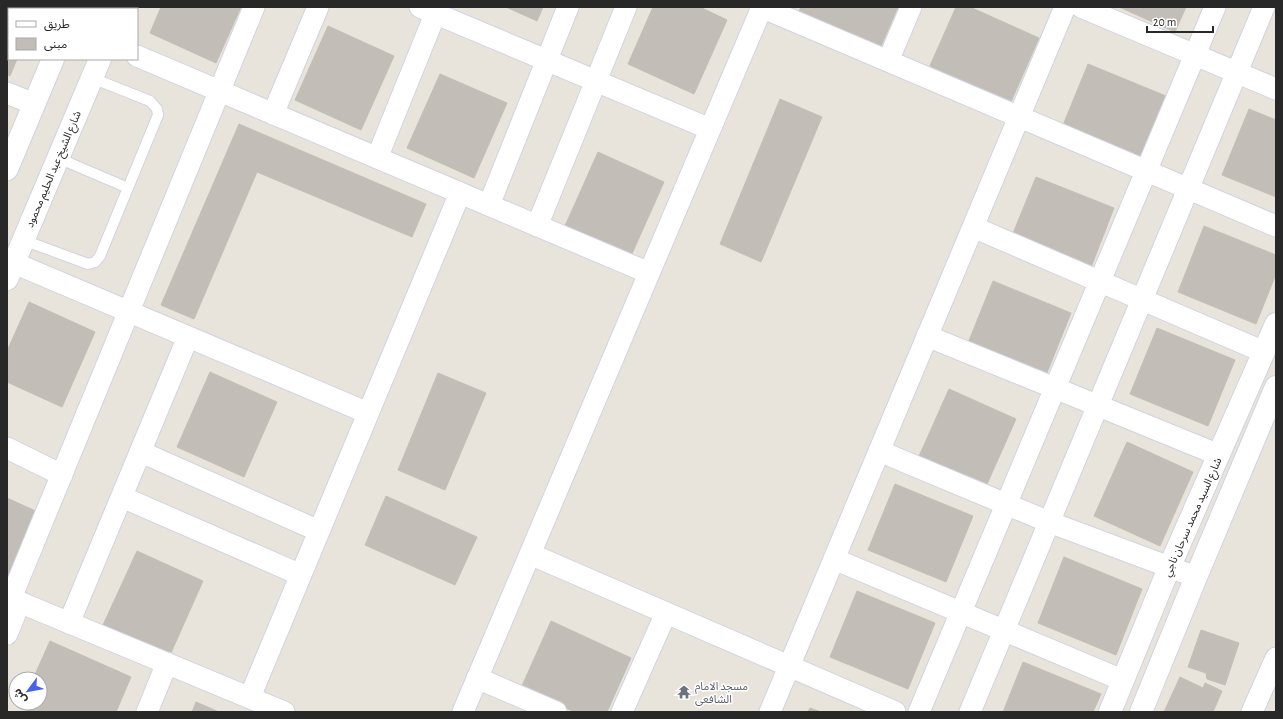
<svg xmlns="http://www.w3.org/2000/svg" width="1283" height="719" viewBox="0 0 1283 719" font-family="'Alegreya Sans','Noto Sans Arabic',sans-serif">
	<rect width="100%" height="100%" fill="#e9e4db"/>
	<!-- building -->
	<path fill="#c2beb7" stroke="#c4bfb5" d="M7,7H37L36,9H9V59H17L10,76L7,75Z
		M161,7H241L216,63L150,33Z
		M506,7H543L537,21Z
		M653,7H700L727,20L694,94L628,64Z
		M801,7H898L878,53L797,16Z
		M956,7H970L1039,38L1010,104L929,68Z
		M1119,7H1186L1175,32Z
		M328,26L394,56L361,130L295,100Z
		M1088,64L1166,96L1140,162L1061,130Z
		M440,74L507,103L474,178L407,148Z
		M780,99L822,117L761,262L720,244Z
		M1249,109L1276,120V197L1222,175Z
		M239,124L426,204L412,237L257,172L194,319L161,305Z
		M598,152L664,182L631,256L565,226Z
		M1036,177L1114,208L1088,275L1009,243Z
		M1204,226L1276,255V274L1256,324L1178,292Z
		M993,281L1071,313L1044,380L966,348Z
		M29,302L95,332L62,407L7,382V351Z
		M1157,328L1235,360L1208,426L1130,394Z
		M210,372L277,402L244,477L177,447Z
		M438,373L486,393L445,490L398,470Z
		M949,389L1016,419L983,493L916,463Z
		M1127,442L1193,472L1160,546L1094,516Z
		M895,484L973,516L946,582L868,550Z
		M386,496L477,537L455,585L365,545Z
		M7,498L40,513L7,587Z
		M137,551L203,581L170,655L103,625Z
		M1064,557L1142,589L1116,655L1038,623Z
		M857,591L935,623L908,689L830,657Z
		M551,621L631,658L607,712H575L521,688Z
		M1201,630L1239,643L1225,685L1207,679L1206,673L1188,667Z
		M50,641L131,677L116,712H31L21,707L22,703H40V679H33Z
		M1023,662L1101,694L1093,712H1003Z
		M1180,677L1203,688L1205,683L1222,691L1213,712H1164Z
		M196,702L219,712H192Z
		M810,708L821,712H808Z"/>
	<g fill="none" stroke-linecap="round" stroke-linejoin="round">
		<!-- service casing -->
		<g stroke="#d0d3e0" stroke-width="12">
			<path id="service" d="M58,158L128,188
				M23,240L88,264L95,262L100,256L158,115L157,109L150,101L92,78"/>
		</g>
		<!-- minor casing -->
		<g stroke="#d0d3e0" stroke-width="23">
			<path id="minor" d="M420,7L710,129
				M761,7L1276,226
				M1081,7L1276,89
				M137,56L649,273
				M888,61L911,7
				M7,93L34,104
				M273,114L318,7
				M377,158L438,7
				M489,205L568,7
				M537,226L626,7
				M973,227L1264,352
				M14,263L368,413
				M927,336L1219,455
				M7,448L62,475
				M879,451L1049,522L1196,577
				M141,452L319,531
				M122,497L301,575
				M530,554L895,712
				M834,559L1122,680
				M7,597L284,712
				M11,598L254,7
				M69,623L188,337
				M7,634L20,602
				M477,678L556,712
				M250,697L460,193
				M147,712L167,663
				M463,712L762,7
				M622,712L666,613
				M770,712L1065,7
				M919,712L1215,7
				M970,712L1264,7
				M1252,712L1276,658"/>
		</g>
		<!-- tertiary casing -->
		<g stroke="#d0d3e0" stroke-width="24">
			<path id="tertiary" d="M74,9V7
				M121,9V7
				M7,169L53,59
				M7,279L100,59
				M1110,712L1169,568L1276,324
				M1141,712L1196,577L1276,387"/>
		</g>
		<!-- service -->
		<use href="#service" stroke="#fff" stroke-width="10"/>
		<!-- minor -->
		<use href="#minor" stroke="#fff" stroke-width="21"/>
		<!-- tertiary -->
		<use href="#tertiary" stroke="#fff" stroke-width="22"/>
	</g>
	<!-- icons -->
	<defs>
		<g id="temple-bare" transform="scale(1.08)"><path d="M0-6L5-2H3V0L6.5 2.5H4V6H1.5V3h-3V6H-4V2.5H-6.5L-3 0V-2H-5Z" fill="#6b7280" stroke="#fff" stroke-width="2.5" paint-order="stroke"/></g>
	</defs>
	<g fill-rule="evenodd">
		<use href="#temple-bare" x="684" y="692"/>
	</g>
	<g text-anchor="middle" stroke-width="3" stroke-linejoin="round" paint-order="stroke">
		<!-- street labels -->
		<g font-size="11" fill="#282828" stroke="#fff">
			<text transform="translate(53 169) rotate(-67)" y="4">شارع الشيخ عبد الحليم محمود</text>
			<text transform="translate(1192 517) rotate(-66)" y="4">شارع السيد محمد سرحان ناجي</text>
		</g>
		<!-- worship labels -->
		<g font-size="11" fill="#5b616d" stroke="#fff" text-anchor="start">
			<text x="695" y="690">مسجد الامام<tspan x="695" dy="13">الشافعى</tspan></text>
		</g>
	</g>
	<!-- border -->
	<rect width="1283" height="719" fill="none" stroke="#282828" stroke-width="16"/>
	<!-- legend -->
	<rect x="8" y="8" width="130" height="52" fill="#ffffff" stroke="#a9a9a9"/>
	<rect x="16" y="21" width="20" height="6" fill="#ffffff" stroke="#a9a9a9"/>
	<text x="44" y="28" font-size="12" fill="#282828">طريق</text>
	<rect x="16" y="38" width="20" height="12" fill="#c2beb7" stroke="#a9a9a9"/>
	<text x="44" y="48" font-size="12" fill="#282828">مبنى</text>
	<!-- north arrow -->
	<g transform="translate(28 691) rotate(238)"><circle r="19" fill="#ffffff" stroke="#a9a9a9"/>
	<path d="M0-3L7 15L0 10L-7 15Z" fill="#4861ea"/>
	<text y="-6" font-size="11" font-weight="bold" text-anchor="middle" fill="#282828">ش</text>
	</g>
	<!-- scale -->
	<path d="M1147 26v6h66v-6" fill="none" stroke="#282828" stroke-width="2"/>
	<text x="1153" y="26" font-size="12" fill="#282828" stroke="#ffffff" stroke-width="3" paint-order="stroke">20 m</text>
</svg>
